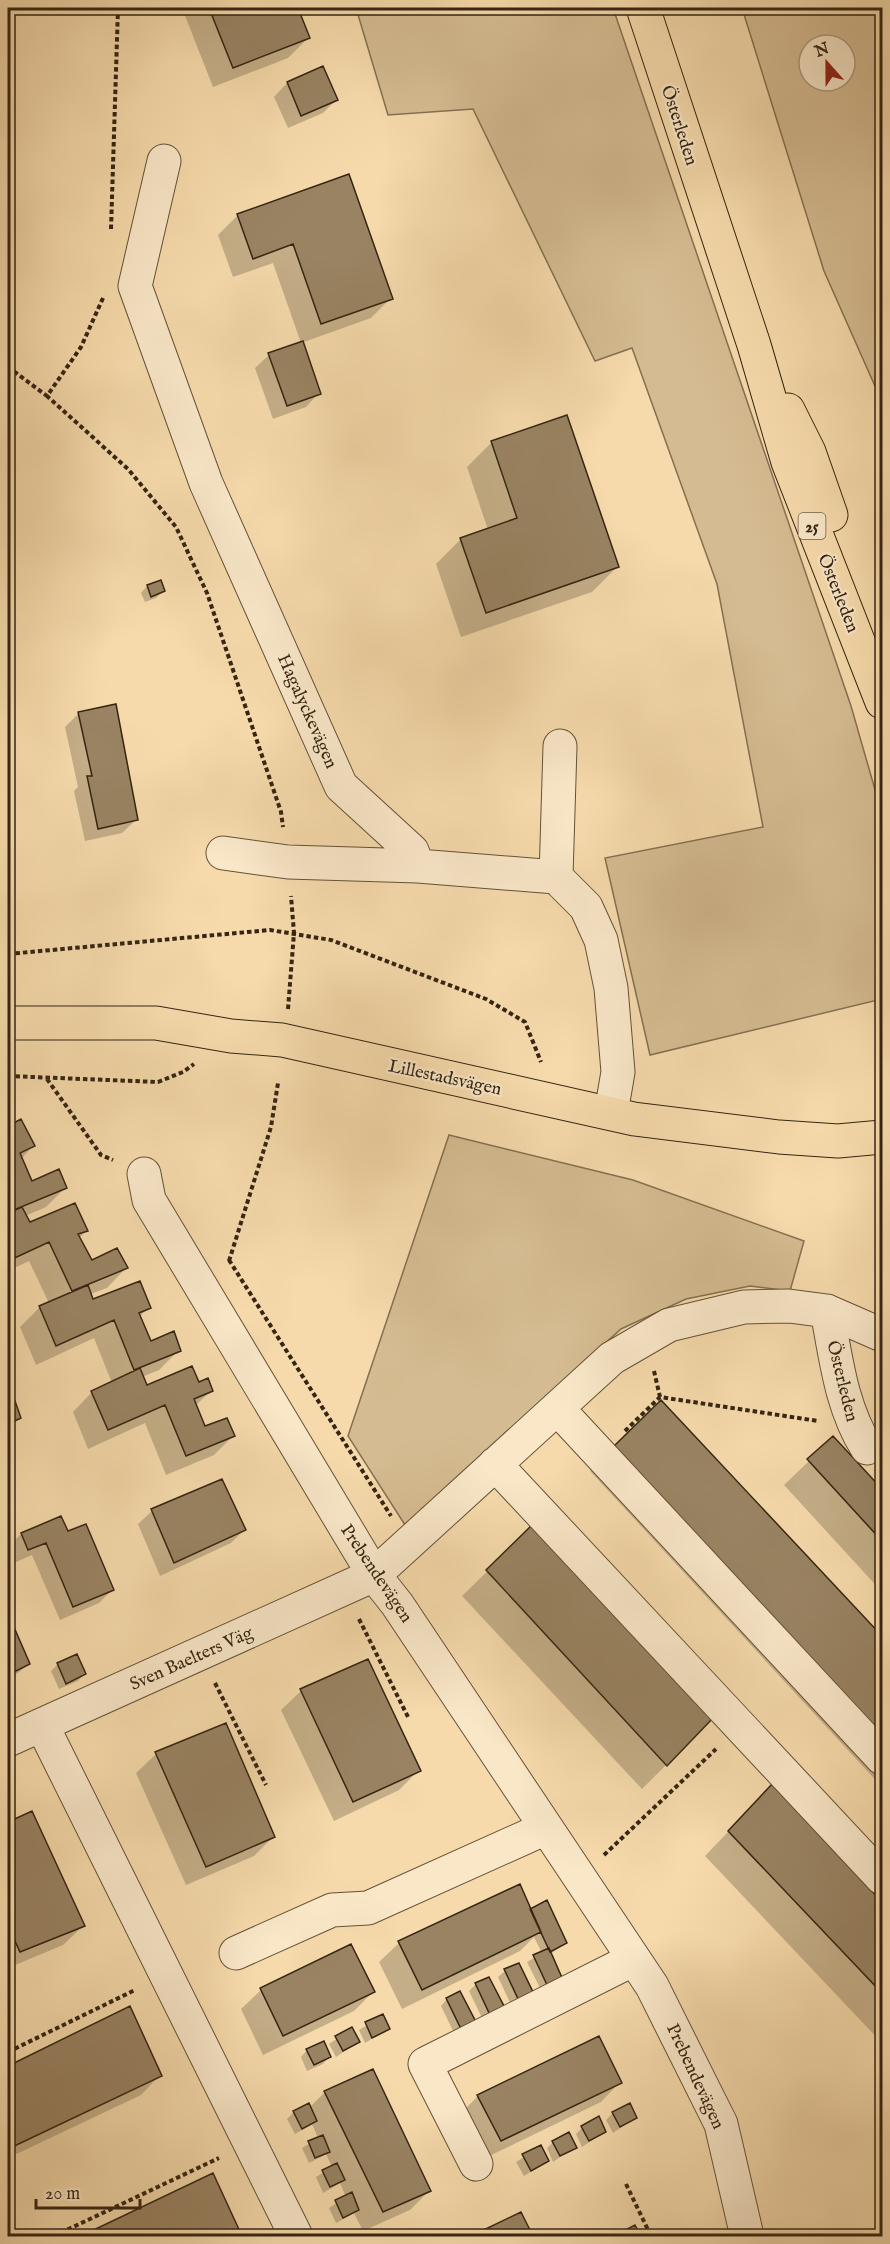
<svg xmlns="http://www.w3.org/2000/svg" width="890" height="2244" viewBox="0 0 890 2244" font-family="'IM FELL English',serif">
	<rect width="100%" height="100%" fill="#f6daab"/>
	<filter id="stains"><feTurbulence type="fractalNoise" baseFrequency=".00333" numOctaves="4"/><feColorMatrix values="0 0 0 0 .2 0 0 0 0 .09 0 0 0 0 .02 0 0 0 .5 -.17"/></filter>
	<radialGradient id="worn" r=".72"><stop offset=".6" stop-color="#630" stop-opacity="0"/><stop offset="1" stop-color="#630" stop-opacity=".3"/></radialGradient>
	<!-- green -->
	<path fill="#d5bb91" stroke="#857052" stroke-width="1.5" fill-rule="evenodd" d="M356,8H613L851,706L882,814V999L650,1055L605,858L763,827L717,584L632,348L595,361L473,109L388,115Z
		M742,8H882V402L824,271ZM809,45H845V81H809Z
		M449,1135L633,1180L804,1241L790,1291L750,1286L686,1299L621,1329L405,1525L348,1436Z"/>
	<!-- shadow -->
	<path fill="#0003" d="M182,8H296L308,38L288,58L213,87Z
		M322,68L336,100L323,113L288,128L274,97L287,83Z
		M348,176L391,298L371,318L301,343L319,393L306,407L273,419L255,368L269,355L301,343L273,263L233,277L218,235L238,215Z
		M492,442L617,567L592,592L461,637L436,564L461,539L488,530L467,467Z
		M147,586L163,591L156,598L145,602L141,593Z
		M115,706L136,820L122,833L85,841L74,791L78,787L65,727L79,713Z
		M20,1121L33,1146L21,1159L31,1184L65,1188L46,1207L25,1216L29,1224L86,1231L79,1238L91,1262L126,1268L107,1288L90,1294L93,1301L149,1307L139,1317L150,1343L179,1350L159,1370L142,1377L146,1387L198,1384L211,1391L195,1406L204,1428L233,1436L214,1455L166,1475L145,1423L88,1449L73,1412L92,1392L112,1383L94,1338L36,1365L20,1327L39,1308L49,1303L29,1261L8,1271V1127Z
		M8,1385L19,1418L8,1429Z
		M661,1402L882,1638V1787L590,1471Z
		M833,1438L882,1492V1592L784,1485Z
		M152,1511L244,1530L231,1543L160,1576L138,1524Z
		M532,1528L666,1765L642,1789L462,1596Z
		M67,1533L112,1590L99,1603L60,1620L32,1555L14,1563L8,1547L21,1534Z
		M8,1620L29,1664L8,1681Z
		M368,1661L419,1770L399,1790L334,1821L281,1710L301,1691Z
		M58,1664L84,1674L78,1681L59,1689L51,1671Z
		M156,1754L273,1837L254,1856L186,1885L136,1773Z
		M772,1786L882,1904V2043L705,1856Z
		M31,1813L83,1926L63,1945L8,1968V1824Z
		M519,1886L530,1910L566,1943L549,1955L561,1980L542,1992L527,1962L542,1953L534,1937L520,1951L402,2009L379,1962L399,1943Z
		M351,1946L373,1992L354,2011L263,2055L241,2009L261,1990Z
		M505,1971L526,2000L512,2007L498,1977Z
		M476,1984L503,2008L483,2020L469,1991Z
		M447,1999L474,2022L455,2035L441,2006Z
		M129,2008L160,2075L141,2095L8,2158V2067Z
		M382,2016L388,2029L365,2043L359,2030Z
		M351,2029L358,2042L336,2057L329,2044Z
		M307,2050L329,2057L323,2064L307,2071L301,2057Z
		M620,2082L601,2102L481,2160L458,2116L478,2096Z
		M325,2092L429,2191L410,2210L363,2231L354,2213L336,2223L329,2208L346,2197L340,2183L323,2193L316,2177L332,2167L326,2154L309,2163L302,2148L318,2138L312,2124L295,2134L287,2119L294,2112L309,2108Z
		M613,2113L635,2118L613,2133L606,2120Z
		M582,2128L604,2132L582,2147L576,2134Z
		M553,2142L575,2147L553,2162L547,2148Z
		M540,2147L548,2161L524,2176L516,2162Z
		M212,2175L241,2236H85Z
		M520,2214L531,2236H474Z"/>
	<!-- building -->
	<path fill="#998362" stroke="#352512" stroke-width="1.5" d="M209,8H298L310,38L233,68Z
		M323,66L338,100L301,116L287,82Z
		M349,174L393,299L321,324L293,244L253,259L237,214Z
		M303,341L321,394L287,406L268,353Z
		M567,415L619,567L486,613L460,538L517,518L491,441Z
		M161,580L165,591L151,597L147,585Z
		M116,704L138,820L98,829L87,776H92L78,712Z
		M21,1119L35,1146L20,1153L32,1181L59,1169L67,1188L9,1212L8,1126Z
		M75,1203L88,1231L78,1234L92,1260L117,1248L128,1268L72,1291L49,1242L8,1261V1213L22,1207L30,1222Z
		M140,1281L151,1308L139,1313L151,1341L174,1331L181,1351L134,1370L114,1320L56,1346L39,1306L88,1285L93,1299Z
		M192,1366L199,1382L208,1378L213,1391L194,1399L205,1426L227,1418L235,1436L186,1456L165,1405L108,1430L91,1391L140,1368L147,1385Z
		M8,1381L21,1418L8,1424Z
		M661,1400L882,1636V1735L614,1446Z
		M833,1436L882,1489V1541L807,1459Z
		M222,1479L246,1530L174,1563L151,1509Z
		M61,1516L68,1531L86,1524L114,1590L73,1607L46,1543L28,1550L21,1533Z
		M532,1525L714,1717L667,1766L486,1570Z
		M10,1618L30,1664L8,1675V1619Z
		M77,1654L86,1674L66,1684L57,1663Z
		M368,1659L421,1771L353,1802L300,1689Z
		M226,1723L275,1837L206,1867L155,1752Z
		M772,1784L882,1902V1993L728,1831Z
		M32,1811L85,1926L20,1952L8,1926V1822Z
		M520,1884L541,1932L422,1990L398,1941Z
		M547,1900L567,1943L550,1952L530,1909Z
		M351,1944L375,1992L283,2036L260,1988Z
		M549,1948L563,1980L548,1987L533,1955Z
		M519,1963L534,1994L519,2001L504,1969Z
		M489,1977L505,2008L490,2015L475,1983Z
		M460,1991L476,2022L461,2029L446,1998Z
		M130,2006L162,2076L8,2149V2066Z
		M383,2014L390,2029L372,2038L365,2022Z
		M352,2027L360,2042L343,2051L335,2036Z
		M599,2036L622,2083L501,2141L477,2095Z
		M324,2041L331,2057L314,2065L306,2049Z
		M373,2069L431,2191L383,2212L324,2091Z
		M309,2103L317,2121L302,2129L293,2111Z
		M630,2103L637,2118L620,2127L612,2112Z
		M599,2116L606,2132L589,2141L581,2126Z
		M569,2132L577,2148L560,2156L552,2141Z
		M323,2135L330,2152L315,2158L308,2141Z
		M541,2145L549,2161L531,2171L522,2154Z
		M337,2163L345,2180L330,2187L322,2170Z
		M213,2173L242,2236H81Z
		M352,2192L359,2210L343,2218L335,2200Z
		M521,2212L533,2236H471Z
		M635,2225L641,2236H614Z"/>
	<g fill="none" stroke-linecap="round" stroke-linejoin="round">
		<!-- minor casing -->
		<g stroke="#655238" stroke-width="35">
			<path id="minor" d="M164,161L135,286L206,483L341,786L412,851L418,866L556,877L586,907L601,940L611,988L618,1072L611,1113
				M223,853L288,862L418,866
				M556,877L560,746
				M144,1174L149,1200L374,1575L397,1604L652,1986L721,2124L747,2236
				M827,1311C836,1358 841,1407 867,1448
				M557,1408L882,1758
				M495,1464L882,1878
				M42,1725L296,2236
				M8,1740L374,1575L612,1358L669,1325L744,1307L789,1306L827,1311L882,1335
				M236,1953L332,1910L368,1908L546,1828
				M476,2164L425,2064L634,1959"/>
		</g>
		<!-- major casing -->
		<g stroke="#352512" stroke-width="35">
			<path id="major" d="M8,1023H156L231,1036L282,1040L634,1119L779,1137L838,1141L882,1137"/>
		</g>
		<!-- highway casing -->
		<g stroke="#352512" stroke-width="35">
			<path id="highway" d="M643,8L754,345L788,462L882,702
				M788,410L809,452L831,515"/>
		</g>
		<!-- path -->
		<path stroke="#352512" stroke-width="4" stroke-dasharray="4.5 3" stroke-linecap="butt" d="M111,229L118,8
			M103,298L81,347L47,396L128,469L176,527L207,593L281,812L283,827
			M8,367L47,396
			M8,954L270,930L331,940L486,999L525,1022L541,1062
			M288,1009L294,933L291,896
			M8,1076L158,1082L183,1072L194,1064
			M47,1079L101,1155L113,1160
			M229,1260L391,1516
			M229,1261L271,1127L278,1083
			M654,1371L660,1397
			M625,1431L660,1397L818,1421
			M359,1619L409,1719
			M215,1683L266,1785
			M604,1855L716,1749
			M8,2052L135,1990
			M626,2184L651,2236
			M54,2236L219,2158"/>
		<!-- minor -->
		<use href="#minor" stroke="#f9e7c8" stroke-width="33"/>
		<!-- major -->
		<use href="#major" stroke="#f6daab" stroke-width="33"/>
		<!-- highway -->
		<use href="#highway" stroke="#f6daab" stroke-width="33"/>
	</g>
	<g text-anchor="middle" stroke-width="4.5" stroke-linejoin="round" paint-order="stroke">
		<!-- shield labels -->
		<rect fill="#f9e7c8" stroke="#705f49" stroke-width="1.5" x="798.5" y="513" width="27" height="26" rx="4.5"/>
		<g font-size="16" font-weight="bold" fill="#352512">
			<text x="812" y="532">25</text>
		</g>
		<!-- street labels -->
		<g font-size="18" fill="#352512" stroke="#f9e7c8">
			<text transform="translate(680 125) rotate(72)" y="6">Österleden</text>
			<text transform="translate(839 593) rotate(68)" y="6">Österleden</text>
			<text transform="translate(308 711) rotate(66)" y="6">Hagalyckevägen</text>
			<text transform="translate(445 1077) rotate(12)" y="6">Lillestadsvägen</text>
			<text transform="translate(843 1381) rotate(76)" y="6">Österleden</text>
			<text transform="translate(377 1573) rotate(56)" y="6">Prebendevägen</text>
			<text transform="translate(191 1658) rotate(-24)" y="6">Sven Baelters Väg</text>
			<text transform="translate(696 2076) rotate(65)" y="6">Prebendevägen</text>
		</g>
	</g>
	<!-- margin -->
	<rect width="890" height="2244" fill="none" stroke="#f6daab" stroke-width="30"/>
	<rect x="9" y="9" width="872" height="2226" fill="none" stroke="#352512" stroke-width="3"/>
	<rect x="15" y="15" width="860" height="2214" fill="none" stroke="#352512" stroke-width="1.5"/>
	<!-- north arrow -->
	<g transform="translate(827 63) rotate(339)"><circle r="28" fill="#f9e7c8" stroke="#ab997f" stroke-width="1.5"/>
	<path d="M0-4.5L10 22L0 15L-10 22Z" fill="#8f2418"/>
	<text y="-9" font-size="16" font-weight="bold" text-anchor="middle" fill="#352512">N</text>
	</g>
	<!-- scale -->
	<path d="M36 2199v9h104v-9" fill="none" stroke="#352512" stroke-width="3"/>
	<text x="45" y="2199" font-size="18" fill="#352512" stroke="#f9e7c8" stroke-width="4.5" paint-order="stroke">20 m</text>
	<rect width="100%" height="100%" filter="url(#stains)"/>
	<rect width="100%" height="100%" fill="url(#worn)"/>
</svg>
